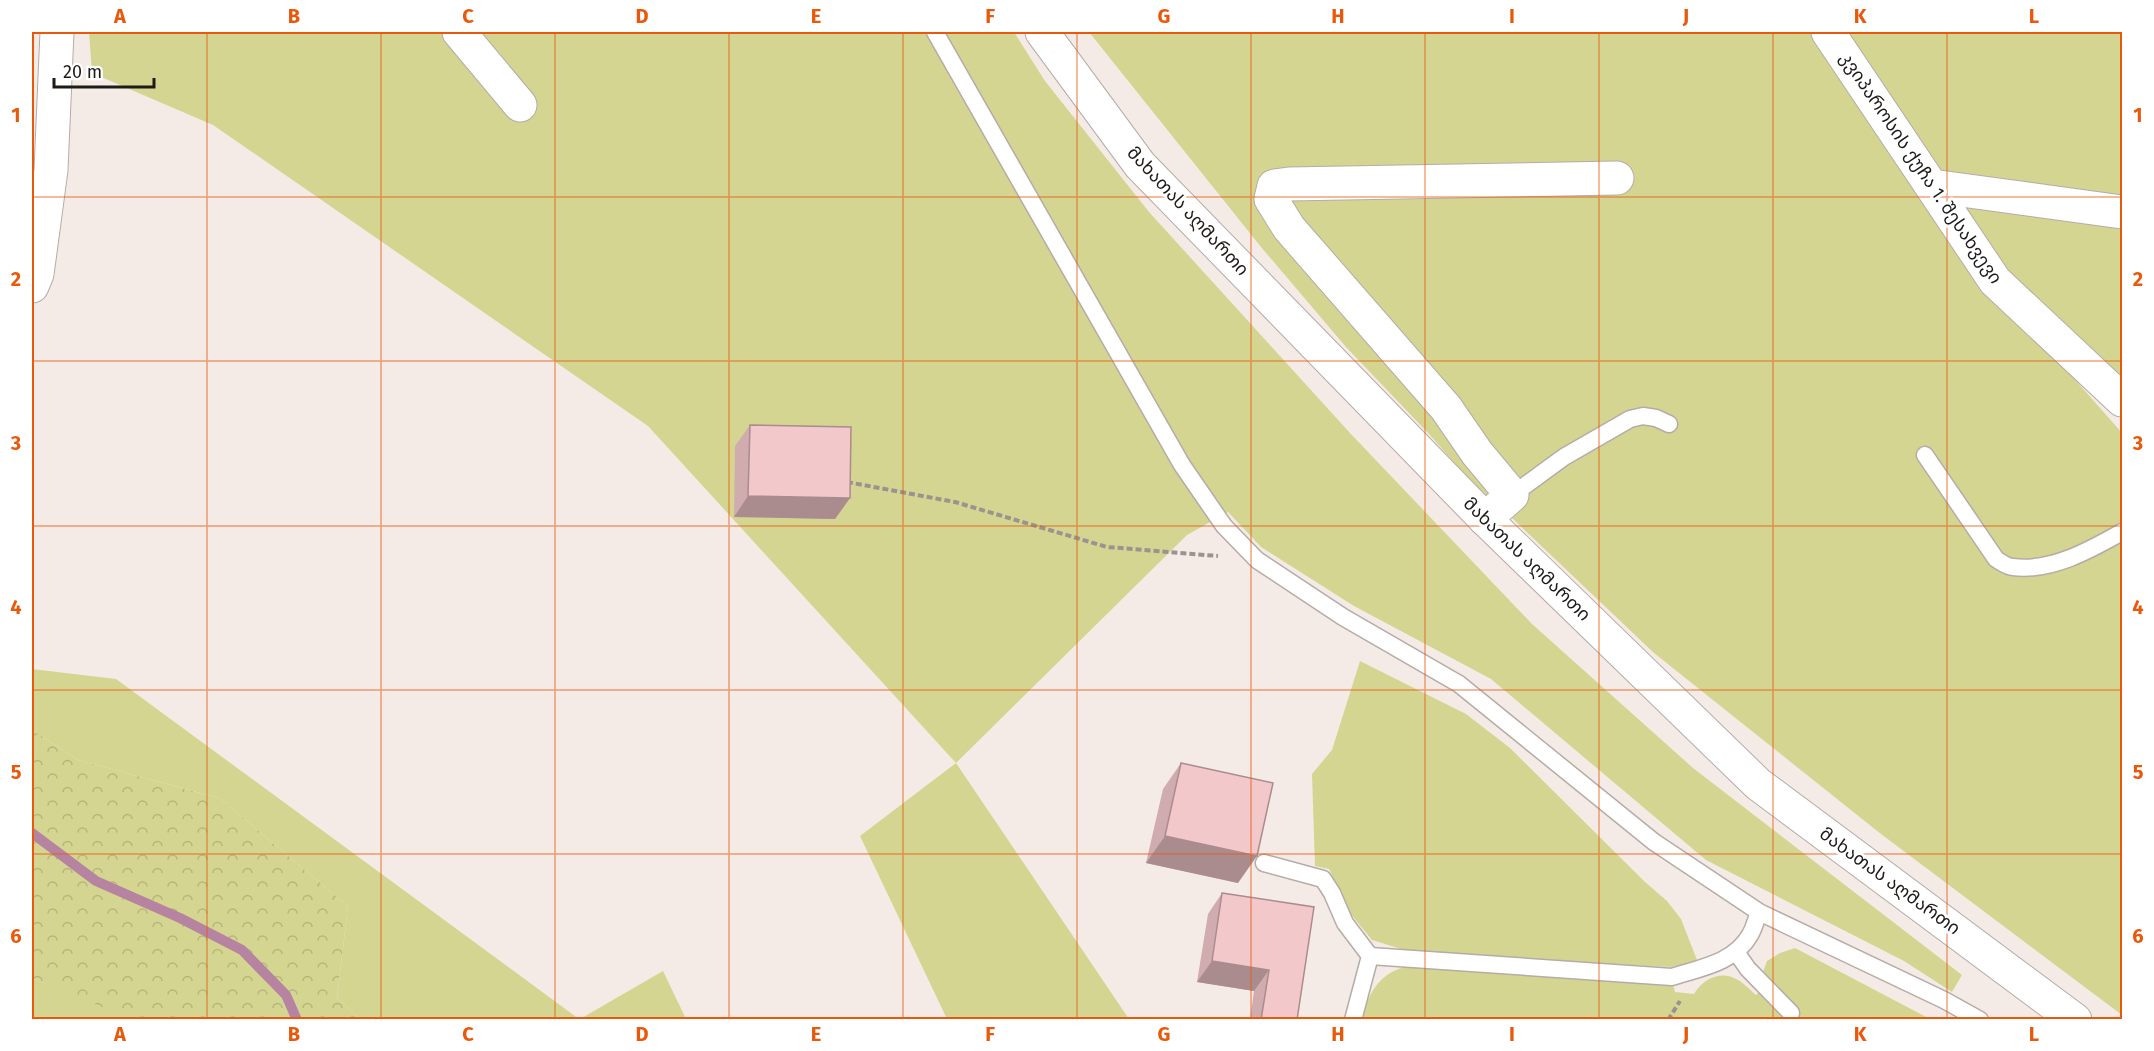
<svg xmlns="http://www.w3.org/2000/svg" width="2154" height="1051" viewBox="0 0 2154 1051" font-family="'Fira Sans','Noto Sans Georgian',sans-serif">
	<defs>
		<pattern id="forest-crowns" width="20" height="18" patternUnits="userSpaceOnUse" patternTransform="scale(1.5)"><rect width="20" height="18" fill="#d4d590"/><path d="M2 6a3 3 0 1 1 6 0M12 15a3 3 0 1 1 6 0" fill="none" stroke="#b6b67b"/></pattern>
	</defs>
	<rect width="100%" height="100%" fill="#f4ebe6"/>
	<!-- green -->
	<path fill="#d4d590" d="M89,32H1014L1045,81L1149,212L1350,433L1532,624L1693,768L1962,975L1952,992L1904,961L1706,860L1491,679L1354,606L1261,547L1228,512L1187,535L956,763L1129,1019H947L860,836L956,763L648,426L213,125L92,73Z
		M1089,32H2122V389L2027,325L2122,433V1015L1881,834L1654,653L1512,518L1487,500L1429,434L1346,347L1261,247Z
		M1360,661L1466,714L1510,748L1645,882L1667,901L1681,919L1697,960L1686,965L1670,967L1421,955L1372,940L1350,913L1329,869L1315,866L1312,774L1332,750Z
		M32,669L116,679L579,1019H360L337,998L348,906L219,798L78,760L32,730Z
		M1795,948L1930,1019L1362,1020C1367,995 1379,974 1404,967L1673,984L1675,992L1694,994C1702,980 1720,970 1736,979C1743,982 1750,990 1756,995L1769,982L1763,972L1767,961L1780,953Z
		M663,971L686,1019H580Z
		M32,978L129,1017L131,1019H32Z"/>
	<!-- forest -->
	<path fill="url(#forest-crowns)" d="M32,730L78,760L219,798L348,906L337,998L360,1019H131L32,978Z"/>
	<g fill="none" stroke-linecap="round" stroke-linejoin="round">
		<!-- stream -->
		<path stroke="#b684a0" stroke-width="10" d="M32,833L96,881L180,918L242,950L286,995L297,1020"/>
		<!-- service casing -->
		<g stroke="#b5aca8" stroke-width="19">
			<path id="service" d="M935,32L1182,465L1224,526L1257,560L1343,617L1459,684L1654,842L1759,912L1944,1000L1980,1020
				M1925,455L1996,559C2001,562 2007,567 2013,567C2051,572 2090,550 2122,532
				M1512,495L1564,457L1630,419L1643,416L1656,418L1669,424
				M1264,863L1323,879L1332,893L1345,923L1370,956L1353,1020
				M1736,952L1748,969L1791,1013
				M1370,956L1672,977C1700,968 1734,963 1750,935C1754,928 1756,920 1759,912"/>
		</g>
		<!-- minor casing -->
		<g stroke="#b5aca8" stroke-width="35">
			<path id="minor" d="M459,32L520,105
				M1828,32L1995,281L2122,400
				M1932,186L2122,212
				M32,286L37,274L51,170L57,32
				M1485,519L1512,495L1477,453L1446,408L1289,228L1271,199L1274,186L1289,184L1617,178"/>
		</g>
		<!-- secondary casing -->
		<g stroke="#b5aca8" stroke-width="35">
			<path id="secondary" d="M1042,32L1140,165L1485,519L1758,784L2075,1020"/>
		</g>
		<!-- path -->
		<path stroke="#9a938f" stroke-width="4" stroke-dasharray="6 3" stroke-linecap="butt" d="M847,482L955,502L1107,547L1218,556
			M1668,1020L1680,1001"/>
		<!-- service -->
		<use href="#service" stroke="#fff" stroke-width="16"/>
		<!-- minor -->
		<use href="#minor" stroke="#fff" stroke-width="33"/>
		<!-- secondary -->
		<use href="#secondary" stroke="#fff" stroke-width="33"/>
	</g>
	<!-- wall -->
	<path fill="#d1acaf" d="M750,425L850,498L835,519L734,517L735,446Z
		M1181,763L1238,883L1146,863L1163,789Z
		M1222,893L1314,907L1297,1020H1250L1254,991L1197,982L1208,914Z"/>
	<!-- shaded-wall -->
	<path fill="#aa8c8e" d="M748,496L850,498L835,519L734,517Z
		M1165,836L1257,856L1238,883L1146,863Z
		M1212,961L1269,970L1254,991L1197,982Z"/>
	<!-- building -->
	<path fill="#f3c8cb" stroke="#aa8c8e" stroke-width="1.5" d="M750,425L851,427L850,498L748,496Z
		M1181,763L1273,783L1257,856L1165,836Z
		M1222,893L1314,907L1297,1020H1261L1269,970L1212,961Z"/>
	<!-- grid -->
	<path fill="none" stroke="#e8590c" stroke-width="1.5" stroke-opacity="0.55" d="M207,32V1020M381,32V1020M555,32V1020M729,32V1020M903,32V1020M1077,32V1020M1251,32V1020M1425,32V1020M1599,32V1020M1773,32V1020M1947,32V1020M32,197H2122M32,361H2122M32,526H2122M32,690H2122M32,854H2122"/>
	<g text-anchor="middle" stroke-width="6" stroke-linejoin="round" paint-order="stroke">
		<!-- street labels -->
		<g font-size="18" fill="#1d1a18" stroke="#fff">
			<text transform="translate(1921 168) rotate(56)" y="6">კვიპაროსის ქუჩა 1. შესახვევი</text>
			<text transform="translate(1188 211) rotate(47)" y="6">მახათას აღმართი</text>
			<text transform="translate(1527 559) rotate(44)" y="6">მახათას აღმართი</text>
			<text transform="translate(1890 881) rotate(36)" y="6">მახათას აღმართი</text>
		</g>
	</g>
	<!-- border -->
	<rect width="2154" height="1051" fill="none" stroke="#ffffff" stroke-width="66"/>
	<!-- scale -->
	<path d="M54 78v9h100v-9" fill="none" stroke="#1d1a18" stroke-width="3"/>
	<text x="63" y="78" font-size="18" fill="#1d1a18" stroke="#ffffff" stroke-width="4.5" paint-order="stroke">20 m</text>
	<rect x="33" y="33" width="2088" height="985" fill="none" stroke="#e8590c" stroke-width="2"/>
	<g font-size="20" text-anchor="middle" font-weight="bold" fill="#e8590c">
		<text x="120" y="23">A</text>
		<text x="294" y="23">B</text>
		<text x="468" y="23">C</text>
		<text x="642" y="23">D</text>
		<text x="816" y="23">E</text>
		<text x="990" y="23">F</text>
		<text x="1164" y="23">G</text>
		<text x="1338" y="23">H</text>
		<text x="1512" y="23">I</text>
		<text x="1686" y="23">J</text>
		<text x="1860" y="23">K</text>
		<text x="2034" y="23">L</text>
		<text x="16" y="122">1</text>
		<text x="2138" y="122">1</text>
		<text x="16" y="286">2</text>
		<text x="2138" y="286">2</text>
		<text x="16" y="450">3</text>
		<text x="2138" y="450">3</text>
		<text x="16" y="614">4</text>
		<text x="2138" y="614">4</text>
		<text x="16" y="779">5</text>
		<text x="2138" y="779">5</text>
		<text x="16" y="943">6</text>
		<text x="2138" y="943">6</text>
		<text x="120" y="1041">A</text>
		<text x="294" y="1041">B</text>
		<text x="468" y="1041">C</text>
		<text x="642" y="1041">D</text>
		<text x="816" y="1041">E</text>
		<text x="990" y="1041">F</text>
		<text x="1164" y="1041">G</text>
		<text x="1338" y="1041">H</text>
		<text x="1512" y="1041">I</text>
		<text x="1686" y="1041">J</text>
		<text x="1860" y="1041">K</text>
		<text x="2034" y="1041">L</text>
	</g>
</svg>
